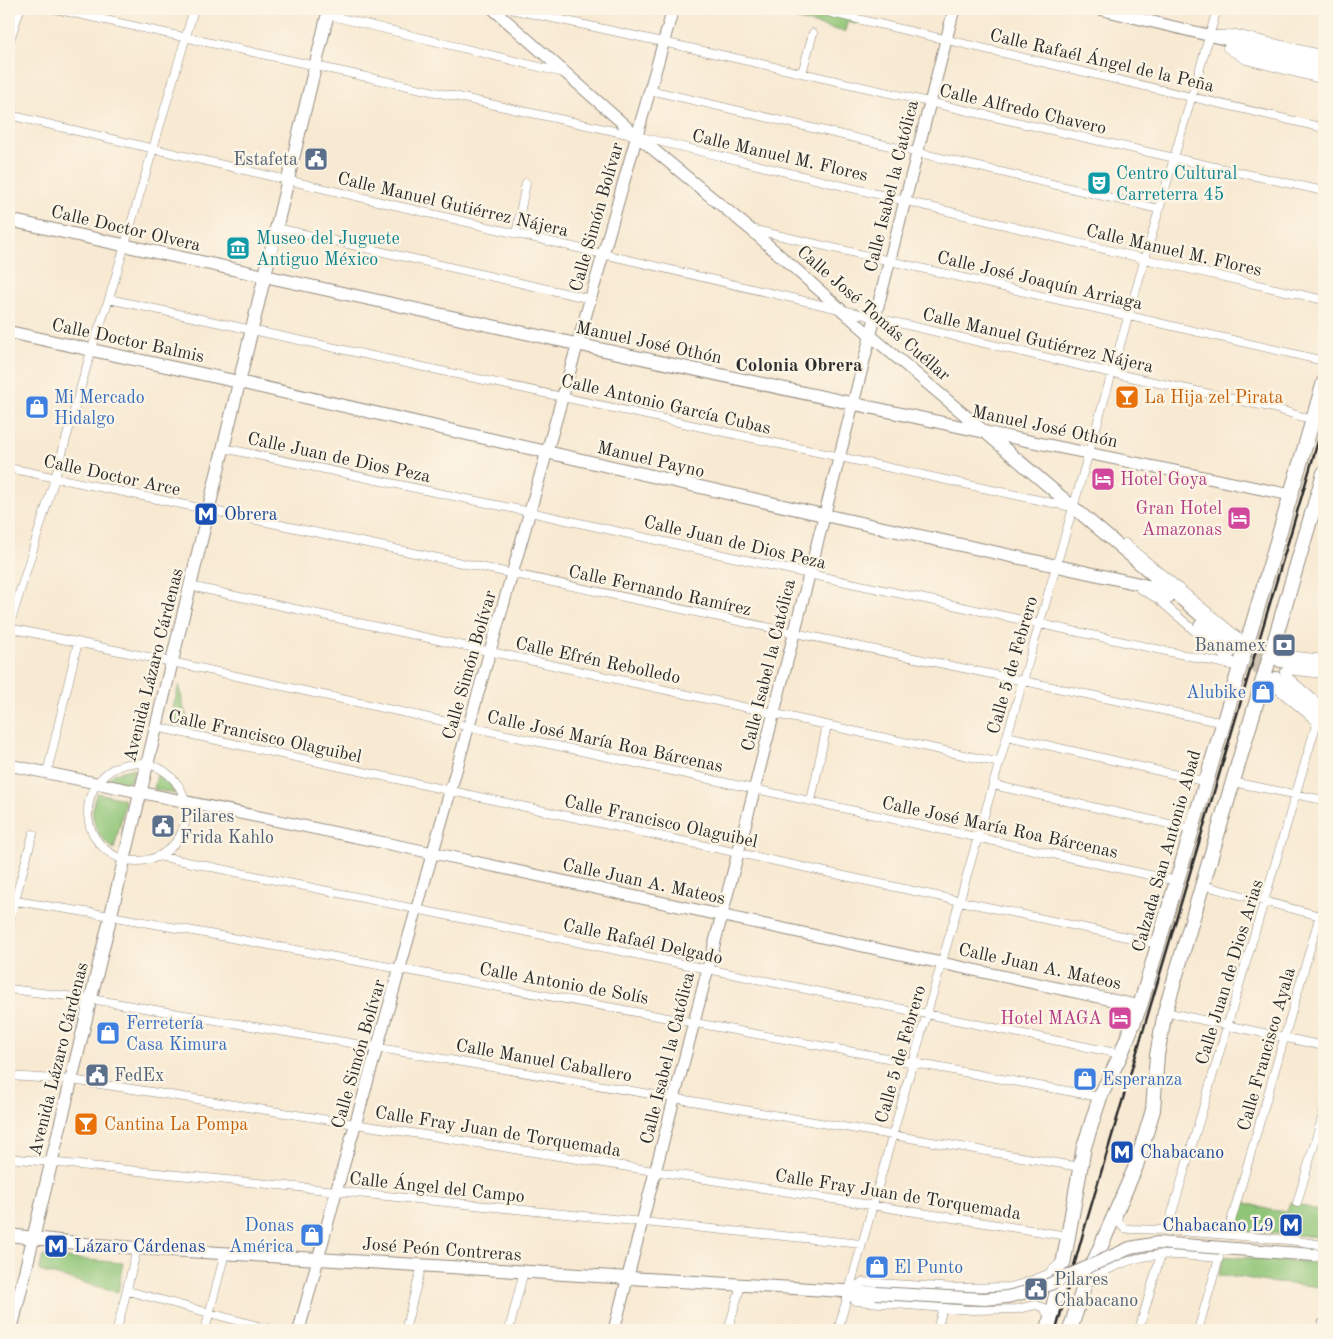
<svg xmlns="http://www.w3.org/2000/svg" width="1333" height="1339" viewBox="0 0 1333 1339" font-family="'Old Standard TT',serif">
	<rect width="100%" height="100%" fill="#fcf5e5"/>
	<filter id="ink" filterUnits="userSpaceOnUse"><feTurbulence type="fractalNoise" baseFrequency=".02" numOctaves="2"/><feDisplacementMap in="SourceGraphic" scale="10" xChannelSelector="R" yChannelSelector="G"/><feConvolveMatrix kernelMatrix="1 2 1 2 8 2 1 2 1" color-interpolation-filters="sRGB"/></filter>
	<filter id="wash" filterUnits="userSpaceOnUse"><feTurbulence type="fractalNoise" baseFrequency=".0096" numOctaves="4" result="noise"/><feDisplacementMap in="SourceGraphic" scale="20" xChannelSelector="R" yChannelSelector="G"/><feGaussianBlur stdDeviation="1.12" result="paint"/><feColorMatrix in="noise" values="0 0 0 0 0 0 0 0 0 0 0 0 0 0 0 0 0 1.4 0 .05"/><feComposite in="paint" operator="in"/></filter>
	<g filter="url(#wash)">
		<rect width="100%" height="100%" fill="#f8e9d2"/>
		<!-- green -->
		<path fill="#8fc577" stroke="#5d7851" d="M794,9H851L850,14L859,16L857,24L847,22L845,32L795,19L798,10Z
			M179,685L184,709L192,728L171,723L170,719Z
			M134,768L131,780L124,784L106,780L116,773Z
			M157,774L167,781L175,794L154,789Z
			M97,793L123,799L125,803L114,849C95,836 87,814 97,793Z
			M1240,1201L1270,1210L1287,1212L1290,1202L1324,1212V1237L1238,1231L1235,1228L1234,1223Z
			M43,1256L123,1263L118,1292L39,1271Z
			M1219,1256L1309,1262L1324,1265V1287L1266,1282L1241,1277L1218,1276L1223,1261Z"/>
	</g>
	<g filter="url(#ink)">
		<g fill="none" stroke-linecap="round" stroke-linejoin="round">
			<!-- primary-tunnel -->
			<path stroke="#cfc3b1" stroke-width="12" stroke-dasharray="12 6" stroke-linecap="butt" d="M1237,646L1266,658L1279,661
				M1235,655L1274,677"/>
			<!-- street casing -->
			<g stroke="#928a7e" stroke-width="9">
				<path id="street" d="M55,9L637,136L1145,259L1324,300
					M510,9C782,66 1052,132 1324,191
					M815,9L1324,128
					M328,15L564,73
					M1216,35L1236,34L1324,55
					M9,43L20,9
					M1227,48L1246,60L1324,80
					M802,73L813,33
					M650,90L1159,209
					M9,115L1112,373L1270,407L1313,420
					M277,228L591,299
					M751,229L1324,361
					M516,234L526,183
					M109,299L1071,507
					M223,448L530,512L809,574L1240,667
					M9,468L1224,723
					M1125,543L1247,644
					M190,586L1000,763
					M1140,589L1158,599L1226,658L1235,663
					M9,627L55,478L91,351L109,299L194,9
					M9,628L172,662L1177,881
					M1271,653L1324,659
					M1324,674L1286,670L1284,672L1288,677L1324,708
					M1263,677L1324,728
					M156,727L1159,944
					M1007,736L1207,782
					M88 812a49 49 0 1 1 98 0a49 49 0 1 1-98 0Z
					M47,773L78,642
					M1232,782L1324,800
					M993,785L1192,829
					M811,801L827,725
					M158,856L1121,1054
					M1202,885L1324,917
					M9,900L111,916L1100,1097
					M9,922L33,834
					M9,989L91,999L1080,1167
					M1165,1012L1324,1046
					M9,1076L71,1080L113,1086L1068,1236
					M9,1158L862,1244
					M1297,1203L1324,1111
					M1117,1213L1119,1223L1124,1228L1130,1229L1167,1230L1289,1240L1317,1244L1324,1249
					M1167,1230L1317,722
					M1227,1235L1324,901
					M1088,1279C1108,1270 1127,1259 1149,1256C1171,1252 1196,1257 1219,1258L1198,1330
					M128,1291L273,1330
					M849,1291L862,1282L957,1288L1010,1287L1025,1283L1048,1274L1061,1262
					M849,1291L855,1301L972,1310L1017,1309L1036,1305L1044,1308L1049,1317
					M117,1330L137,1248
					M205,1330L225,1253
					M405,1330L422,1265
					M509,1330L524,1271
					M728,1330L741,1285
					M838,1330L913,1062L1217,9
					M937,1330L943,1308
					M1139,1330L1161,1254"/>
			</g>
			<!-- secondary casing -->
			<g stroke="#928a7e" stroke-width="13">
				<path id="secondary" d="M493,9L637,136L750,229L870,335L985,432L1291,495
					M1099,9L1324,63
					M1236,50L1324,72
					M9,765L433,853L1140,1006
					M299,1330L336,1192L673,9
					M614,1330L738,853L954,9
					M1322,1330L1324,1324"/>
			</g>
			<!-- primary casing -->
			<g stroke="#928a7e" stroke-width="14">
				<path id="primary" d="M9,220L511,330L985,432L1233,643
					M9,332L239,382L810,512L1135,583L1152,587L1168,598
					M1200,626L1230,652
					M1280,661L1324,666
					M1276,678L1324,718
					M9,1235L85,1244L137,1248L876,1293
					M11,1330L329,9"/>
			</g>
			<!-- highway casing -->
			<g stroke="#928a7e" stroke-width="16">
				<path id="highway" d="M1048,1330L1064,1259L1084,1147L1100,1097L1121,1054L1140,1006L1324,382
					M1070,1330L1086,1280L1136,1166L1153,1110L1157,1055L1165,1012L1324,473"/>
			</g>
			<!-- street -->
			<use href="#street" stroke="#fff" stroke-width="8"/>
			<!-- secondary -->
			<use href="#secondary" stroke="#fff" stroke-width="11"/>
			<!-- primary -->
			<use href="#primary" stroke="#fff" stroke-width="12"/>
			<!-- highway -->
			<use href="#highway" stroke="#fff" stroke-width="14"/>
			<!-- rail -->
			<path stroke="#2b2b2b" stroke-width="2.5" d="M1056,1330L1084,1230L1324,421"/>
			<!-- primary-bridge casing -->
			<g stroke="#928a7e" stroke-width="14" stroke-linecap="butt">
				<path id="primary-bridge" d="M876,1293L984,1299L1007,1297L1039,1289L1130,1248L1158,1243L1314,1255"/>
			</g>
			<!-- primary-bridge -->
			<use href="#primary-bridge" stroke="#fff" stroke-width="12"/>
		</g>
	</g>
	<!-- icons -->
	<defs>
		<g id="civic-square" transform="scale(1.25)"><rect x="-9" y="-9" width="18" height="18" rx="4" fill="#5c6f8a" stroke="#fcf5e5"/><path d="M-.6-6.5H3V-4.5H.6V-3L4-1V1h2V6H-6V1h2V-1L-.6-3ZM-1.2 2.5V6h2.4V2.5Z" fill="#fff"/></g>
		<g id="theatre-square" transform="scale(1.25)"><rect x="-9" y="-9" width="18" height="18" rx="4" fill="#0f9aa8" stroke="#fcf5e5"/><path d="M-5-5.5Q0-4 5-5.5V0Q5 5 0 6Q-5 5-5 0ZM-3.3-2.5H-1v1.5H-3.3ZM1-2.5H3.3v1.5H1ZM-2.8 1Q0 5.5 2.8 1Z" fill="#fff"/></g>
		<g id="museum-square" transform="scale(1.25)"><rect x="-9" y="-9" width="18" height="18" rx="4" fill="#0f9aa8" stroke="#fcf5e5"/><path d="M0-6L6-3V-2H-6V-3ZM-5-1h2V3h-2ZM-1-1h2V3h-2ZM3-1h2V3H3ZM-6 4H6V6H-6Z" fill="#fff"/></g>
		<g id="bar-square" transform="scale(1.25)"><rect x="-9" y="-9" width="18" height="18" rx="4" fill="#e8710a" stroke="#fcf5e5"/><path d="M-6-5H6L.8 .8V4.5H3.5V6h-7V4.5H-.8V.8Z" fill="#fff"/></g>
		<g id="shop-square" transform="scale(1.25)"><rect x="-9" y="-9" width="18" height="18" rx="4" fill="#3f7fe0" stroke="#fcf5e5"/><path d="M-5-2.5h2.3a2.7 3.5 0 0 1 5.4 0H5L5.5 6h-11ZM-1.5-2.5h3a1.5 2.3 0 0 0-3 0Z" fill="#fff"/></g>
		<g id="hotel-square" transform="scale(1.25)"><rect x="-9" y="-9" width="18" height="18" rx="4" fill="#d1479c" stroke="#fcf5e5"/><path d="M-6-4.5h1.5V1H6V5H4.5V3h-9V5H-6ZM-4 0a1.8 1.8 0 1 1 3.6 0ZM.5 0V-2.5h3Q6-2.5 6 0Z" fill="#fff"/></g>
		<g id="metro-square" transform="scale(1.25)"><rect x="-9" y="-9" width="18" height="18" rx="4" fill="#1a4fb4" stroke="#fcf5e5"/><path d="M-5.5 5V-5H-3L0 0L3-5H5.5V5H3V-.5L0 4L-3-.5V5Z" fill="#fff"/></g>
		<g id="bank-square" transform="scale(1.25)"><rect x="-9" y="-9" width="18" height="18" rx="4" fill="#5c6f8a" stroke="#fcf5e5"/><path d="M-6-4H6V4H-6ZM0-2.3a2.3 2.3 0 1 0 0 4.6a2.3 2.3 0 1 0 0-4.6Z" fill="#fff"/></g>
	</defs>
	<g fill-rule="evenodd">
		<use href="#civic-square" x="316" y="159"/>
		<use href="#theatre-square" x="1099" y="183"/>
		<use href="#museum-square" x="238" y="248"/>
		<use href="#bar-square" x="1127" y="397"/>
		<use href="#shop-square" x="37" y="407"/>
		<use href="#hotel-square" x="1103" y="479"/>
		<use href="#metro-square" x="206" y="514"/>
		<use href="#hotel-square" x="1239" y="518"/>
		<use href="#bank-square" x="1284" y="645"/>
		<use href="#shop-square" x="1263" y="692"/>
		<use href="#civic-square" x="163" y="826"/>
		<use href="#hotel-square" x="1120" y="1018"/>
		<use href="#shop-square" x="108" y="1033"/>
		<use href="#civic-square" x="97" y="1075"/>
		<use href="#shop-square" x="1085" y="1079"/>
		<use href="#bar-square" x="86" y="1124"/>
		<use href="#metro-square" x="1122" y="1152"/>
		<use href="#metro-square" x="1291" y="1225"/>
		<use href="#shop-square" x="312" y="1235"/>
		<use href="#metro-square" x="56" y="1246"/>
		<use href="#shop-square" x="877" y="1267"/>
		<use href="#civic-square" x="1036" y="1289"/>
	</g>
	<g text-anchor="middle" stroke-width="5" stroke-linejoin="round" paint-order="stroke">
		<!-- street labels -->
		<g font-size="18" fill="#2b2b2b" stroke="#fcf5e5">
			<text transform="translate(1102 60) rotate(13)" y="6">Calle Rafaél Ángel de la Peña</text>
			<text transform="translate(1023 109) rotate(13)" y="6">Calle Alfredo Chavero</text>
			<text transform="translate(780 155) rotate(13)" y="6">Calle Manuel M. Flores</text>
			<text transform="translate(891 186) rotate(-76)" y="6">Calle Isabel la Católica</text>
			<text transform="translate(453 204) rotate(13)" y="6">Calle Manuel Gutiérrez Nájera</text>
			<text transform="translate(596 217) rotate(-74)" y="6">Calle Simón Bolívar</text>
			<text transform="translate(126 228) rotate(13)" y="6">Calle Doctor Olvera</text>
			<text transform="translate(1174 250) rotate(13)" y="6">Calle Manuel M. Flores</text>
			<text transform="translate(1040 280) rotate(13)" y="6">Calle José Joaquín Arriaga</text>
			<text transform="translate(874 313) rotate(41)" y="6">Calle José Tomás Cuéllar</text>
			<text transform="translate(128 340) rotate(12)" y="6">Calle Doctor Balmis</text>
			<text transform="translate(1038 340) rotate(13)" y="6">Calle Manuel Gutiérrez Nájera</text>
			<text transform="translate(649 342) rotate(12)" y="6">Manuel José Othón</text>
			<text transform="translate(666 404) rotate(13)" y="6">Calle Antonio García Cubas</text>
			<text transform="translate(1045 426) rotate(12)" y="6">Manuel José Othón</text>
			<text transform="translate(339 457) rotate(12)" y="6">Calle Juan de Dios Peza</text>
			<text transform="translate(651 459) rotate(13)" y="6">Manuel Payno</text>
			<text transform="translate(112 475) rotate(12)" y="6">Calle Doctor Arce</text>
			<text transform="translate(735 542) rotate(13)" y="6">Calle Juan de Dios Peza</text>
			<text transform="translate(660 590) rotate(12)" y="6">Calle Fernando Ramírez</text>
			<text transform="translate(598 660) rotate(12)" y="6">Calle Efrén Rebolledo</text>
			<text transform="translate(153 665) rotate(-76)" y="6">Avenida Lázaro Cárdenas</text>
			<text transform="translate(469 665) rotate(-74)" y="6">Calle Simón Bolívar</text>
			<text transform="translate(768 665) rotate(-76)" y="6">Calle Isabel la Católica</text>
			<text transform="translate(1012 665) rotate(-74)" y="6">Calle 5 de Febrero</text>
			<text transform="translate(265 736) rotate(12)" y="6">Calle Francisco Olaguibel</text>
			<text transform="translate(605 741) rotate(12)" y="6">Calle José María Roa Bárcenas</text>
			<text transform="translate(661 821) rotate(12)" y="6">Calle Francisco Olaguibel</text>
			<text transform="translate(1000 827) rotate(12)" y="6">Calle José María Roa Bárcenas</text>
			<text transform="translate(1166 851) rotate(-74)" y="6">Calzada San Antonio Abad</text>
			<text transform="translate(644 881) rotate(12)" y="6">Calle Juan A. Mateos</text>
			<text transform="translate(643 941) rotate(12)" y="6">Calle Rafaél Delgado</text>
			<text transform="translate(1040 966) rotate(12)" y="6">Calle Juan A. Mateos</text>
			<text transform="translate(1229 972) rotate(-73)" y="6">Calle Juan de Dios Arias</text>
			<text transform="translate(564 983) rotate(10)" y="6">Calle Antonio de Solís</text>
			<text transform="translate(1266 1049) rotate(-74)" y="6">Calle Francisco Ayala</text>
			<text transform="translate(358 1054) rotate(-74)" y="6">Calle Simón Bolívar</text>
			<text transform="translate(900 1054) rotate(-74)" y="6">Calle 5 de Febrero</text>
			<text transform="translate(667 1058) rotate(-76)" y="6">Calle Isabel la Católica</text>
			<text transform="translate(58 1059) rotate(-76)" y="6">Avenida Lázaro Cárdenas</text>
			<text transform="translate(544 1060) rotate(10)" y="6">Calle Manuel Caballero</text>
			<text transform="translate(498 1131) rotate(9)" y="6">Calle Fray Juan de Torquemada</text>
			<text transform="translate(437 1187) rotate(6)" y="6">Calle Ángel del Campo</text>
			<text transform="translate(898 1194) rotate(9)" y="6">Calle Fray Juan de Torquemada</text>
			<text transform="translate(442 1249) rotate(4)" y="6">José Peón Contreras</text>
		</g>
		<!-- service labels -->
		<g font-size="18" fill="#4e5e75" stroke="#fcf5e5" text-anchor="start">
			<text x="298" y="165" text-anchor="end">Estafeta</text>
			<text x="1266" y="651" text-anchor="end">Banamex</text>
			<text x="180" y="822">Pilares<tspan x="180" dy="21">Frida Kahlo</tspan></text>
			<text x="114" y="1081">FedEx</text>
			<text x="1054" y="1285">Pilares<tspan x="1054" dy="21">Chabacano</tspan></text>
		</g>
		<!-- culture labels -->
		<g font-size="18" fill="#0d838f" stroke="#fcf5e5" text-anchor="start">
			<text x="1116" y="179">Centro Cultural<tspan x="1116" dy="21">Carreterra 45</tspan></text>
			<text x="256" y="244">Museo del Juguete<tspan x="256" dy="21">Antiguo México</tspan></text>
		</g>
		<!-- shop labels -->
		<g font-size="18" fill="#366cbe" stroke="#fcf5e5" text-anchor="start">
			<text x="54" y="403">Mi Mercado<tspan x="54" dy="21">Hidalgo</tspan></text>
			<text x="1246" y="698" text-anchor="end">Alubike</text>
			<text x="126" y="1029">Ferretería<tspan x="126" dy="21">Casa Kimura</tspan></text>
			<text x="1102" y="1085">Esperanza</text>
			<text x="294" y="1231" text-anchor="end">Donas<tspan x="294" dy="21">América</tspan></text>
			<text x="894" y="1273">El Punto</text>
		</g>
		<!-- food labels -->
		<g font-size="18" fill="#c56008" stroke="#fcf5e5" text-anchor="start">
			<text x="1144" y="403">La Hija zel Pirata</text>
			<text x="104" y="1130">Cantina La Pompa</text>
		</g>
		<!-- hotel labels -->
		<g font-size="18" fill="#b23c85" stroke="#fcf5e5" text-anchor="end">
			<text x="1120" y="485" text-anchor="start">Hotel Goya</text>
			<text x="1222" y="514">Gran Hotel<tspan x="1222" dy="21">Amazonas</tspan></text>
			<text x="1102" y="1024">Hotel MAGA</text>
		</g>
		<!-- transit labels -->
		<g font-size="18" fill="#164399" stroke="#fcf5e5" text-anchor="start">
			<text x="224" y="520">Obrera</text>
			<text x="1140" y="1158">Chabacano</text>
			<text x="1274" y="1231" text-anchor="end">Chabacano L9</text>
			<text x="74" y="1252">Lázaro Cárdenas</text>
		</g>
		<!-- neighbourhood labels -->
		<g font-size="19" font-weight="bold" fill="#2b2b2b" stroke="#fcf5e5">
			<text x="799" y="371">Colonia Obrera</text>
		</g>
	</g>
	<!-- margin -->
	<rect width="1333" height="1339" fill="none" stroke="#fcf5e5" stroke-width="30"/>
</svg>
